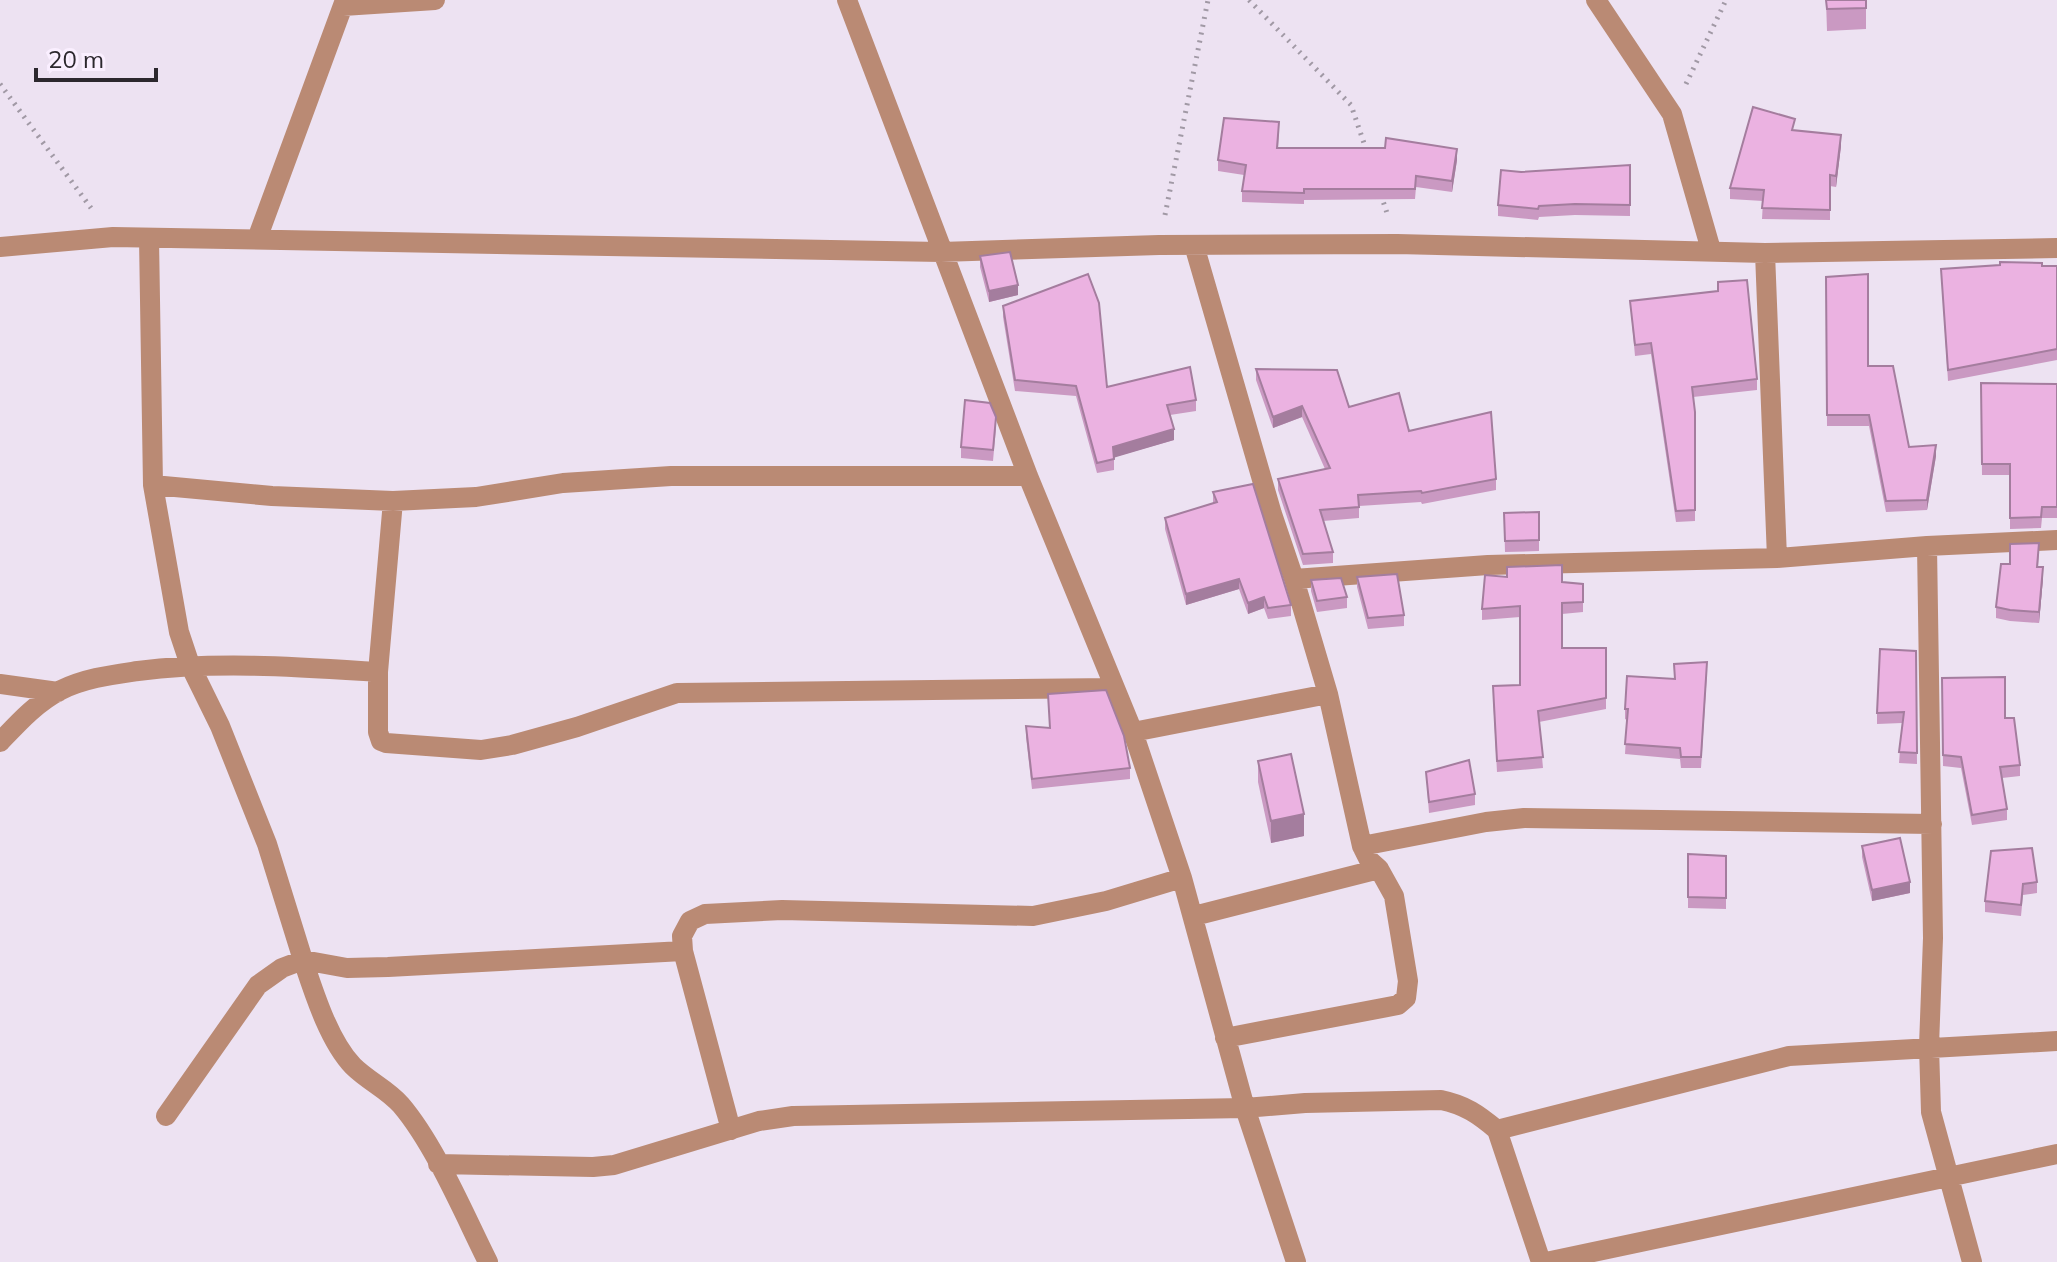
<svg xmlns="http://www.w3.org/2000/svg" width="2057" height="1262" viewBox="0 0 2057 1262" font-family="Mulish,sans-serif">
	<rect width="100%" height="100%" fill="#ede2f2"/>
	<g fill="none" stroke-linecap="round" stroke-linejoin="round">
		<!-- path -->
		<path stroke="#a199a5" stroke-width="5" stroke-dasharray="2 6" stroke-linecap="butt" d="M1249,0L1351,105L1367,152
			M0,84L91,208
			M1686,84L1726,0
			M1381,195L1388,216
			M1165,215L1208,0"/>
		<!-- minor -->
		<path stroke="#ba8a74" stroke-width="20" d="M847,0L1028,476L1133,732L1182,878L1245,1108L1296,1262
			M1596,0L1672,114L1711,250
			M343,6L435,0
			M149,238L153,485L179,632L190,665L220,726L267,844L303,960L347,968L388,967L683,951
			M257,239L345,0
			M1194,245L1272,514L1294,579
			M0,247L113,237L941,252L1159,245L1397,244L1765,253L2057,248
			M1765,253L1777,558L1927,546L2057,540
			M153,485L272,496L393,501L476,497L563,483L671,476H1028
			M393,501L378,672V732L381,741L386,743L481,750L512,745L577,727L677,693L1114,688
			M1927,546L1933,938L1929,1046L1931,1112L1972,1262
			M0,684L58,692
			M1133,732L1328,694
			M0,742C18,723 37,702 61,690C86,678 111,675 138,671C218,661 298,667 378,672
			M1362,846L1486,822L1524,818L1932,824
			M1194,916L1379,869L1369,860L1362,846L1328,694L1294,579L1488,565L1777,558
			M1225,1038L1398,1005L1406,998L1408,981L1394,896L1379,869
			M166,1116L258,985L282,968L303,960C314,993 329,1041 353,1066C368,1081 387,1089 401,1105C435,1145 464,1214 488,1262
			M731,1130L683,951L682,936L690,921L705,914L782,910L1033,916L1106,901L1182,878
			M438,1164L593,1167L614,1165L759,1121L793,1116L1245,1108L1305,1103L1441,1100C1465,1105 1478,1114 1497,1130
			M1541,1262L1497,1130L1789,1056L2057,1041
			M1546,1262L2057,1154"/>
	</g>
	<!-- wall -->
	<path fill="#ca99c2" d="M1826,0H1866V29L1827,31Z
		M1795,130L1841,146L1836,187L1830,186V220L1762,219L1763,201L1730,199V188Z
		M1279,133L1278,148L1457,160L1452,192L1416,187L1415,199L1304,200V204L1242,202V191L1244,175L1218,171V160Z
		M1630,165V216L1575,215L1539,217L1538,220L1498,216V205L1521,172Z
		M980,256L1018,295L989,302L980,267Z
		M2042,266H2057V360L1948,381L1941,269Z
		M1826,277L1868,366L1909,447L1936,456L1927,510L1886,512L1869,426H1827Z
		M1718,282L1757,379V390L1693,397L1695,412V521L1676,522L1651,354L1635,356L1630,301L1718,291Z
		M1003,306L1107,387L1196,400V411L1170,415L1174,440L1114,457V470L1097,473L1076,396L1015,391L1003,317Z
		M1256,369L1409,431L1496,479V490L1422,504L1421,502L1359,506V518L1323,521L1333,552V563L1303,565L1278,490V479L1325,469L1302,417L1273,428L1256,380Z
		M1981,383L2057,384V518H2042L2041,528L2010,529V475H1982Z
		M996,428L993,461L961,458V447Z
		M1213,492L1291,605V616L1268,619L1264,608L1248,614L1239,589L1186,605L1165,529V518L1213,503Z
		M1539,512V551L1505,552L1504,513Z
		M2039,554L2038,567L2043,578L2039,623L2010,621L1996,618V607L2010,564Z
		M1357,577L1404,615V626L1368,629L1357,587Z
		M1311,580L1347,597V608L1317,612L1311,591Z
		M1562,582L1583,584V612L1562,614V648H1606V709L1539,722L1543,768L1497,772L1493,697L1520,685V617L1482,620V609Z
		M1916,651L1917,764L1899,763L1902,723L1877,724V713Z
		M1674,664L1707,673L1701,768H1681L1680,759L1625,754L1627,720L1625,719V709L1675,679Z
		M1942,678L2005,718L2020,765V776L2002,778L2007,809V820L1972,825L1961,768L1943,766Z
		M1048,694L1130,768V779L1032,789L1026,737V726L1050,728Z
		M1258,761L1304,836L1271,843L1258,782Z
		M1426,772L1475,794V805L1429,813Z
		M1862,846L1910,893L1872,901L1862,857Z
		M1991,851L2037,882V893L2023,895L2021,916L1985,912V901Z
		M1688,854L1726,856V909L1688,908Z"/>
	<!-- shaded-wall -->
	<path fill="#a47d9e" d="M1841,135V146L1836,187V176Z
		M1457,149V160L1452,192V181Z
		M1018,285V295L989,302V291Z
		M1302,406V417L1273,428V417Z
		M1174,429V440L1113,458V447Z
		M1936,445V456L1927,510V500Z
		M2043,567V578L2039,623V612Z
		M1239,579V589L1186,605V594Z
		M1264,597V608L1248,614V603Z
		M1304,814V836L1271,843V821Z
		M1910,882V893L1872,901V890Z"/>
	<!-- building -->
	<path fill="#ebb2e1" stroke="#a47d9e" stroke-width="2" d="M1826,0H1866V8L1827,9Z
		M1753,107L1795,119L1792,130L1841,135L1836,176L1830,175V210L1762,208L1764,190L1730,188Z
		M1224,118L1279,122L1277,148H1385L1386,138L1457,149L1452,181L1416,176L1415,189H1304V193L1242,191L1246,165L1218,160Z
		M1630,165V205L1575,204L1539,206L1538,209L1498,205L1501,170L1521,172Z
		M1010,252L1018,285L989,291L980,256Z
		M2000,262L2042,263V266H2057V349L1948,370L1941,269L2000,265Z
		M1088,274L1099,303L1107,387L1190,367L1196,400L1167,405L1174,429L1113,447L1114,459L1097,463L1076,386L1015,380L1003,306Z
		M1868,274V366H1893L1909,447L1936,445L1927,500L1886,501L1869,415H1827L1826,277Z
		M1747,280L1757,379L1692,387L1695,412V510L1676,511L1651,343L1635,345L1630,301L1718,291V282Z
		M1256,369L1337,370L1349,407L1399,393L1409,431L1491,412L1496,479L1422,493L1421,491L1358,495L1359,507L1320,510L1333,552L1303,554L1278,479L1330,468L1302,406L1273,417Z
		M1981,383L2057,384V507H2042L2041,517L2010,518V464H1982Z
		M965,400L990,403L996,417L993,450L961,447Z
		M1253,484L1291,605L1268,608L1264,597L1248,603L1239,579L1186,594L1165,518L1217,502L1213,492Z
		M1539,512V540L1505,541L1504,513Z
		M2039,543L2037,567H2043L2039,612L2010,610L1996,607L2001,564H2010V544Z
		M1562,565V582L1583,584V602L1562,603V648H1606V698L1538,711L1543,757L1497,761L1493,686L1520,685V606L1482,609L1485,575L1507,577V567Z
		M1397,574L1404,615L1368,618L1357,577Z
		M1341,578L1347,597L1317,601L1311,580Z
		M1880,649L1916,651L1917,753L1899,752L1904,712L1877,713Z
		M1707,662L1701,757H1681L1680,748L1625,744L1628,709H1625L1627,676L1675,679L1674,664Z
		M2005,677V718H2014L2020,765L2000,767L2007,809L1972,815L1961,757L1943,755L1942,678Z
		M1106,690L1124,736L1130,768L1032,779L1026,726L1050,728L1048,694Z
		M1291,754L1304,814L1271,821L1258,761Z
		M1469,760L1475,794L1429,802L1426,772Z
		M1900,838L1910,882L1872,890L1862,846Z
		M2032,848L2037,882L2023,884L2021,905L1985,901L1991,851Z
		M1688,854L1726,856V898L1688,897Z"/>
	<!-- scale -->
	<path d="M36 68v12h120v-12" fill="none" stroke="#2c282e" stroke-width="4"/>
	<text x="48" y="68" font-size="24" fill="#2c282e" stroke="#faefff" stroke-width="6" paint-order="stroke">20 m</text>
</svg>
